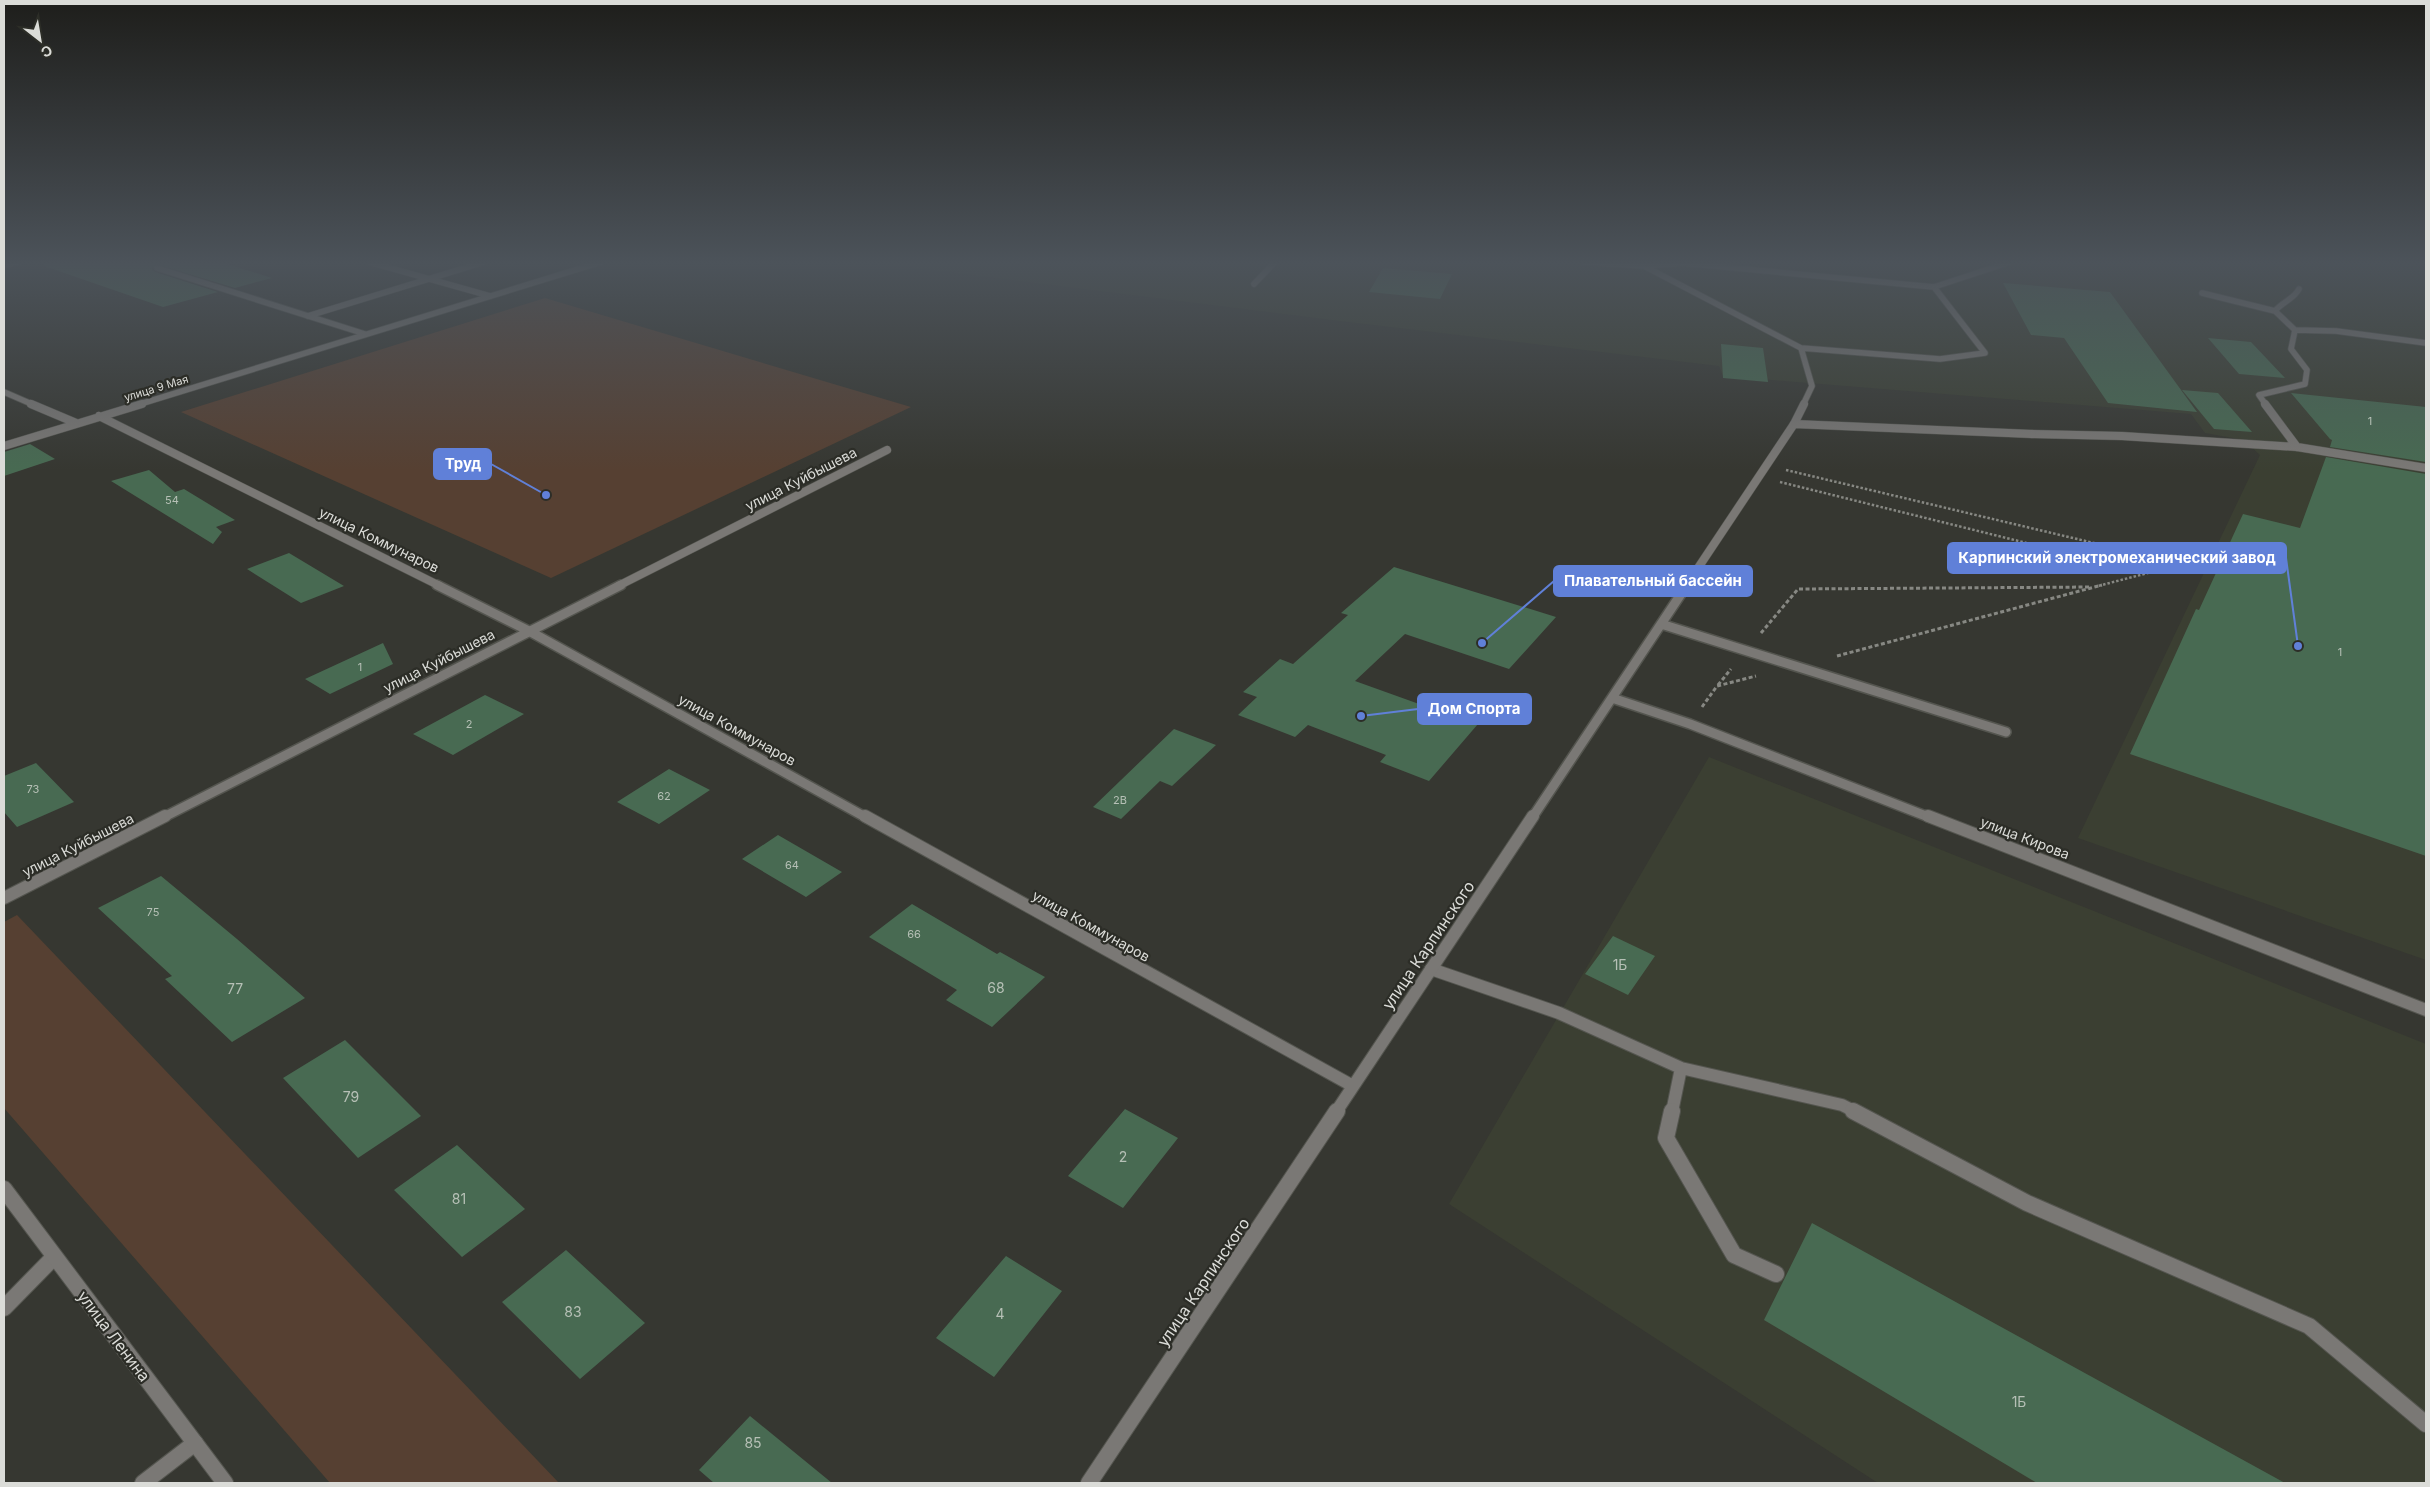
<svg xmlns="http://www.w3.org/2000/svg" width="2430" height="1487" viewBox="0 0 2430 1487" font-family="Inter,sans-serif">
	<rect width="100%" height="100%" fill="#363731"/>
	<!-- built -->
	<path fill="#3b3f32" d="M869,262H2426V960L2078,838L2260,455L2244,440L2205,433L2191,414L1723,376L1719,366L1340,321Z
		M1709,757L2426,1044V1483H1878L1449,1204Z"/>
	<!-- green -->
	<path fill="#564032" d="M545,298L911,407L551,578L181,412Z
		M17,915L559,1483H330L4,1108V922Z"/>
	<!-- building -->
	<path fill="#486a52" d="M45,262H221L272,278L235,288L156,264L152,269L155,272L218,292L163,307L44,266Z
		M1383,268L1452,274L1440,299L1369,292Z
		M2003,283L2110,292L2197,412L2108,403L2064,338L2031,335Z
		M2208,338L2251,342L2285,378L2239,374Z
		M1721,344L1763,348L1768,382L1723,378Z
		M2182,390L2218,393L2252,432L2214,429Z
		M2291,393L2426,407V462L2330,447L2332,440L2330,439Z
		M30,444L55,459L4,476V452Z
		M2326,457L2426,474V856L2130,754L2176,653L2196,609L2199,610L2243,514L2300,528Z
		M149,470L175,492L184,489L235,520L216,527L222,532L213,544L111,481Z
		M289,553L344,586L301,603L247,569Z
		M1394,567L1556,617L1509,669L1405,634L1355,681L1433,709L1440,702L1484,717L1429,781L1380,762L1386,755L1308,725L1295,737L1238,715L1257,697L1243,692L1280,659L1293,664L1348,615L1341,613Z
		M383,643L393,664L330,694L305,679Z
		M485,695L524,714L453,755L413,734Z
		M1174,729L1216,745L1172,786L1160,781L1121,819L1093,807Z
		M36,763L74,802L17,827L4,812V776Z
		M669,769L710,790L659,824L617,802Z
		M778,835L842,872L806,897L742,859Z
		M161,876L237,939L305,998L232,1042L165,979L172,976L98,908Z
		M912,904L997,954L1000,952L1045,977L992,1027L946,1000L957,990L869,937Z
		M1613,936L1655,956L1628,995L1585,974Z
		M345,1040L421,1116L358,1158L283,1078Z
		M1125,1109L1178,1138L1123,1208L1068,1176Z
		M457,1145L525,1209L462,1257L394,1190Z
		M1812,1223L2285,1483H2037L1764,1320Z
		M566,1250L645,1323L580,1379L502,1302Z
		M1006,1256L1062,1291L994,1377L936,1338Z
		M750,1416L832,1483H714L699,1470Z"/>
	<g fill="none" stroke-linecap="round" stroke-linejoin="round">
		<!-- service-far3 casing -->
		<g stroke="#54554f" stroke-width="7">
			<path id="service-far3" d="M369,262L490,296
				M1583,262L1644,266L1801,348L1812,386L1803,405
				M1644,266L1682,263L1934,287L2010,262
				M1254,284L1275,262
				M2202,293L2275,311L2295,330
				M2275,311C2282,302 2294,299 2299,289
				M308,316L484,262
				M1801,348L1940,359L1985,353L1934,287
				M2266,405L2259,395L2305,384L2307,370L2291,349L2295,330L2336,331L2426,343"/>
		</g>
		<!-- service-far2 casing -->
		<g stroke="#54554f" stroke-width="9">
			<path id="service-far2" d="M2265,404L2297,447
				M1794,424L1804,404
				M2032,434L2122,436L2297,447L2426,468"/>
		</g>
		<!-- service-far1 casing -->
		<g stroke="#54554f" stroke-width="14">
			<path id="service-far1" d="M1431,969L1559,1013L1681,1068L1672,1112
				M1681,1068L1842,1105L1856,1112"/>
		</g>
		<!-- service casing -->
		<g stroke="#54554f" stroke-width="18">
			<path id="service" d="M1672,1111L1666,1138L1734,1255L1776,1274
				M1853,1111L2027,1203L2309,1326L2426,1424"/>
		</g>
		<!-- minor-far4 casing -->
		<g stroke="#54554f" stroke-width="7">
			<path id="minor-far4" d="M4,265L18,262
				M157,268L365,334
				M4,392L34,405
				M137,405L601,262"/>
		</g>
		<!-- minor-far3 casing -->
		<g stroke="#54554f" stroke-width="9">
			<path id="minor-far3" d="M31,404L76,423
				M99,416L440,586
				M4,446L142,404
				M618,586L887,450
				M1686,586L1794,424L2032,434"/>
		</g>
		<!-- minor-far2 casing -->
		<g stroke="#54554f" stroke-width="12">
			<path id="minor-far2" d="M437,585L529,631L867,818
				M1661,624L2006,732
				M1612,698L1690,724L1931,818
				M162,818L621,585
				M1532,818L1687,585"/>
		</g>
		<!-- minor-far1 casing -->
		<g stroke="#54554f" stroke-width="14">
			<path id="minor-far1" d="M865,816L1353,1086
				M1928,816L2426,1010
				M4,898L165,816
				M1336,1112L1533,816"/>
		</g>
		<!-- minor casing -->
		<g stroke="#54554f" stroke-width="18">
			<path id="minor" d="M4,1308L54,1257
				M143,1483L195,1443
				M1089,1483L1337,1111"/>
		</g>
		<!-- tertiary casing -->
		<g stroke="#54554f" stroke-width="18">
			<path id="tertiary" d="M4,1189L225,1483"/>
		</g>
		<!-- path-far1 -->
		<path stroke="#878883" stroke-width="2.5" stroke-dasharray="2.5 2" stroke-linecap="butt" d="M1786,470L2153,557
			M1780,482L2148,573L2098,586"/>
		<!-- path -->
		<path stroke="#878883" stroke-width="3" stroke-dasharray="4 2.5" stroke-linecap="butt" d="M1761,633L1798,589L2091,587
			M1837,656L2102,585
			M1718,685L1731,669
			M1702,707L1717,686L1756,676"/>
		<!-- service-far3 -->
		<use href="#service-far3" stroke="#7a7875" stroke-width="5.5"/>
		<!-- service-far2 -->
		<use href="#service-far2" stroke="#7a7875" stroke-width="8"/>
		<!-- service-far1 -->
		<use href="#service-far1" stroke="#7a7875" stroke-width="12"/>
		<!-- service -->
		<use href="#service" stroke="#7a7875" stroke-width="16"/>
		<!-- minor-far4 -->
		<use href="#minor-far4" stroke="#7a7875" stroke-width="5.5"/>
		<!-- minor-far3 -->
		<use href="#minor-far3" stroke="#7a7875" stroke-width="8"/>
		<!-- minor-far2 -->
		<use href="#minor-far2" stroke="#7a7875" stroke-width="9"/>
		<!-- minor-far1 -->
		<use href="#minor-far1" stroke="#7a7875" stroke-width="12"/>
		<!-- minor -->
		<use href="#minor" stroke="#7a7875" stroke-width="16"/>
		<!-- tertiary -->
		<use href="#tertiary" stroke="#7a7875" stroke-width="16"/>
	</g>
	<!-- sky -->
	<linearGradient id="sky" x2="0" y2="1"><stop stop-color="#1e1e1b"/><stop offset="0.56" stop-color="#4c535a"/><stop offset="1" stop-color="#4c535a" stop-opacity="0"/></linearGradient>
	<rect width="2430" height="470" fill="url(#sky)"/>
	<g text-anchor="middle" stroke-width="4.5" stroke-linejoin="round" paint-order="stroke">
		<!-- far-street labels -->
		<g font-size="11" fill="#dbdcd8" stroke="#2c2d27">
			<text transform="translate(156 388) rotate(-17)" y="4">улица 9 Мая</text>
		</g>
		<!-- number labels -->
		<g font-size="11" fill="#b6c0b6">
			<text x="2370" y="425">1</text>
			<text x="172" y="504">54</text>
			<text x="2340" y="656">1</text>
			<text x="360" y="671">1</text>
			<text x="469" y="728">2</text>
			<text x="33" y="793">73</text>
			<text x="664" y="800">62</text>
			<text x="1120" y="804">2В</text>
			<text x="792" y="869">64</text>
			<text x="153" y="916">75</text>
			<text x="914" y="938">66</text>
		</g>
		<!-- street labels -->
		<g font-size="14" fill="#dbdcd8" stroke="#2c2d27">
			<text transform="translate(801 479) rotate(-27)" y="5">улица Куйбышева</text>
			<text transform="translate(379 540) rotate(26)" y="5">улица Коммунаров</text>
			<text transform="translate(439 661) rotate(-27)" y="5">улица Куйбышева</text>
			<text transform="translate(737 730) rotate(29)" y="5">улица Коммунаров</text>
			<text transform="translate(2025 838) rotate(21)" y="5">улица Кирова</text>
			<text transform="translate(78 845) rotate(-27)" y="5">улица Куйбышева</text>
			<text transform="translate(1091 926) rotate(29)" y="5">улица Коммунаров</text>
		</g>
		<!-- near-number labels -->
		<g font-size="14" fill="#b6c0b6">
			<text x="1620" y="970">1Б</text>
			<text x="996" y="993">68</text>
			<text x="235" y="994">77</text>
			<text x="351" y="1102">79</text>
			<text x="1123" y="1162">2</text>
			<text x="459" y="1204">81</text>
			<text x="573" y="1317">83</text>
			<text x="1000" y="1319">4</text>
			<text x="2019" y="1407">1Б</text>
			<text x="753" y="1448">85</text>
		</g>
		<!-- near-street labels -->
		<g font-size="16" fill="#dbdcd8" stroke="#2c2d27">
			<text transform="translate(1428 945) rotate(-56)" y="6">улица Карпинского</text>
			<text transform="translate(1203 1282) rotate(-56)" y="6">улица Карпинского</text>
			<text transform="translate(114 1336) rotate(53)" y="6">улица Ленина</text>
		</g>
	</g>
	<!-- callouts -->
	<path fill="none" stroke="#6080d8" stroke-width="2" d="M546 495L491 464M2298 646L2286 558M1482 643L1554 581M1361 716L1418 709"/>
	<g fill="#6080d8" stroke="#2c2d27" stroke-width="2">
		<circle cx="546" cy="495" r="5"/>
		<circle cx="2298" cy="646" r="5"/>
		<circle cx="1482" cy="643" r="5"/>
		<circle cx="1361" cy="716" r="5"/>
	</g>
	<g fill="#6080d8" stroke="#6080d8" stroke-width="2">
		<rect x="434" y="449" width="57" height="30" rx="5"/>
		<rect x="1948" y="543" width="338" height="30" rx="5"/>
		<rect x="1554" y="566" width="198" height="30" rx="5"/>
		<rect x="1418" y="694" width="113" height="30" rx="5"/>
	</g>
	<g font-size="15" text-anchor="middle" font-weight="bold" fill="#fff">
		<text x="463" y="469">Труд</text>
		<text x="2117" y="563">Карпинский электромеханический завод</text>
		<text x="1653" y="586">Плавательный бассейн</text>
		<text x="1474" y="714">Дом Спорта</text>
	</g>
	<!-- border -->
	<rect width="2430" height="1487" fill="none" stroke="#dbdcd8" stroke-width="10"/>
	<!-- north arrow -->
	<g transform="translate(40 40) rotate(149)" stroke="#2c2d27" stroke-width="4" paint-order="stroke">
	<path d="M0-4L9 19L0 12L-9 19Z" fill="#dbdcd8"/>
	<text y="-8" font-size="14" font-weight="bold" text-anchor="middle" fill="#dbdcd8">С</text>
	</g>
</svg>
